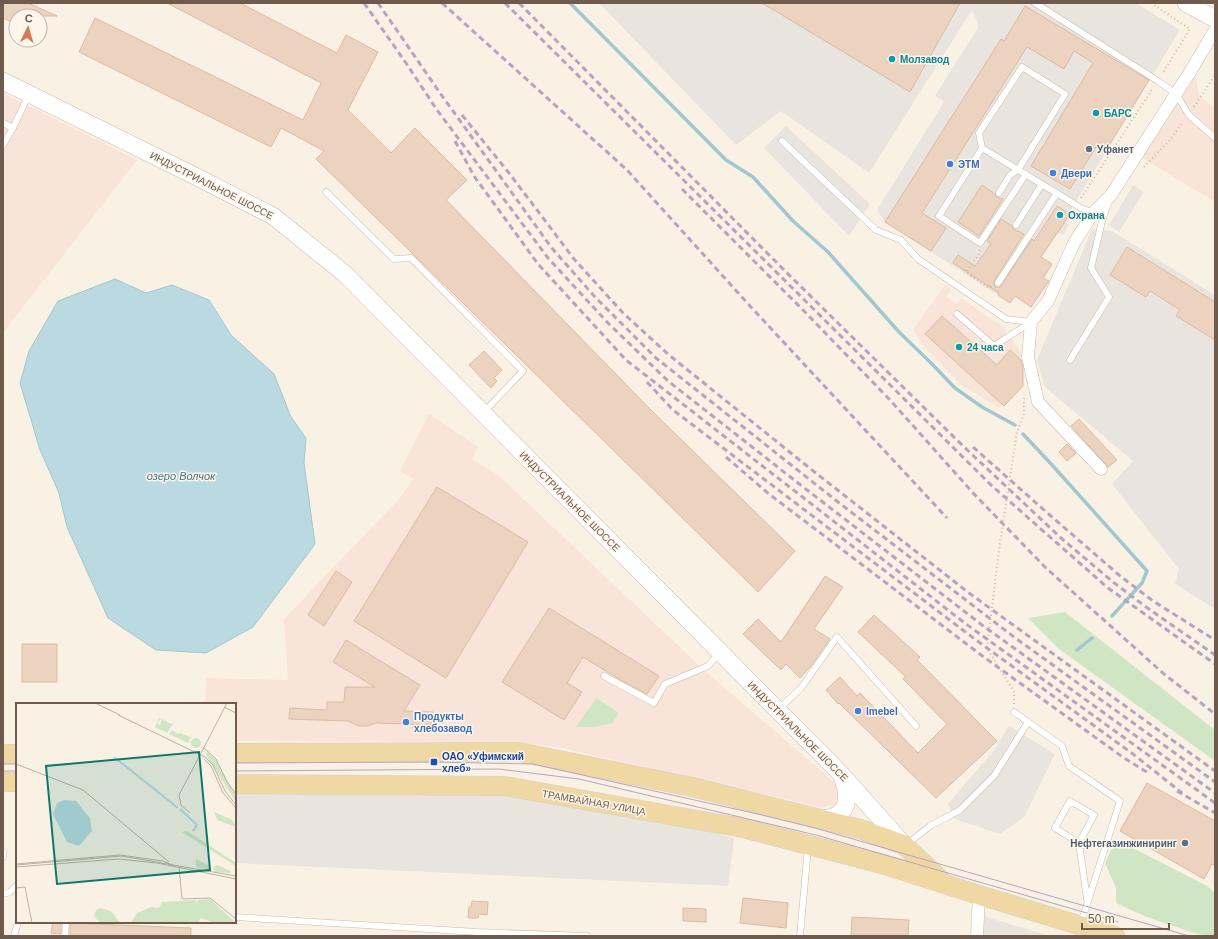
<svg xmlns="http://www.w3.org/2000/svg" width="1218" height="939" viewBox="0 0 1218 939" font-family="Helvetica,sans-serif">
	<rect width="100%" height="100%" fill="#f9f2e4"/>
	<!-- commercial -->
	<path fill="#f8e4d9" d="M1195,74L1199,96L1215,108V202L1142,158Z
		M3,93L137,160L3,333Z
		M945,285L951,290L947,297L957,304L961,298L1002,326L1023,355L1008,368L1022,381L999,408L960,384L926,349L913,329Z
		M429,414L478,447L472,459L498,475L704,670L834,782L840,798L835,805L820,807L562,748L512,742L235,741V704H205L206,678L288,680L284,619L399,499L413,479L400,471Z"/>
	<!-- industrial -->
	<path fill="#e9e4de" d="M599,3H1136L1180,30L1064,221L1069,224L1063,235L1057,232L1010,303L885,222L877,210L944,102L935,96L979,26L972,10L869,173L781,111L736,145Z
		M786,126L870,204L849,236L764,148Z
		M1133,185L1144,192L1119,232L1109,225Z
		M1092,229L1112,231L1215,295V609L1175,584L1179,569L1112,484L1133,461L1045,387L1037,360Z
		M1009,726L1055,754L1024,817L1000,834L955,819L948,804L995,749Z
		M438,788L537,798L649,816L734,838L728,886L235,863V789Z
		M980,915L1050,936H980Z"/>
	<!-- green -->
	<path fill="#d0e5c4" d="M1065,612L1215,730V761L1059,649L1028,618Z
		M596,698L619,713L612,723L595,727H576Z
		M1120,843L1133,848L1207,886L1215,893V936C1202,936 1191,932 1179,928C1157,921 1136,913 1116,903V888L1105,863L1111,850Z"/>
	<!-- water -->
	<path fill="#bbd9e0" stroke="#a3c7d1" d="M115,279L146,293L172,285L209,300L231,335L274,374L291,417L306,438L304,463L315,544L253,627L206,653L156,650L108,618L67,527L59,493L40,450L20,383L29,351L58,301Z"/>
	<g fill="none" stroke-linecap="round" stroke-linejoin="round">
		<!-- stream -->
		<path stroke="#a3c7d1" stroke-width="3.5" d="M570,3L726,160L753,177L793,221L828,252L899,332L931,363L955,388L982,407L1015,425
			M1023,434L1053,466L1147,571L1142,583L1112,616
			M1077,650L1092,638"/>
	</g>
	<!-- building -->
	<path fill="#ebd3bf" stroke="#dcbba1" d="M3,3H28L57,16H16V24L3,18Z
		M167,3H240L337,53L346,35L378,52L348,110L391,153L415,128L467,180L446,200L651,410L795,551L758,592L316,159L324,151L281,128L271,147L79,52L95,18L303,120L321,83Z
		M762,3H960L910,92Z
		M1025,6L1149,80L1105,152L1096,147L1070,189L1031,166L1093,63L1074,51L1064,69L1027,47L922,213L946,228L931,251L885,222L1001,39L1004,41Z
		M982,185L995,194L996,197L1003,199L979,236L958,222Z
		M1057,206L1070,214L1041,257L1052,264L1043,278L1049,281L1031,307L1015,296L1010,303L998,295L999,293L953,263L958,255L975,266L991,244L987,241L1001,219L1012,226L1013,229L1024,234L994,281L995,287H1000L1032,239L1034,241Z
		M1127,247L1215,302V340L1176,316L1180,310L1150,291L1146,297L1110,275Z
		M942,316L997,365L1010,350L1021,360L1023,367V386L1004,406L925,334Z
		M484,351L502,370L494,378L497,381L491,388L469,365Z
		M1079,419L1117,460L1108,467L1071,426Z
		M1067,444L1076,453L1067,461L1059,452Z
		M437,487L528,542L446,678L354,621Z
		M336,571L352,582L324,626L308,615Z
		M825,576L843,587L814,629L830,639L811,666L800,678L786,664L781,670L743,634L758,619L781,642Z
		M549,608L659,676L647,694L622,681L583,657L567,683L582,692L564,720L502,682Z
		M874,615L920,657L917,660L997,741L936,798L839,703L838,704L826,690L840,677L857,696L860,693L918,753L947,724L903,679L906,677L858,632Z
		M346,640L420,685L404,711L433,712L432,725L376,723L367,726H359L348,721L289,719L290,708L327,710V702H344L345,687H375L333,662Z
		M22,644H57V682H22Z
		M1147,783L1215,821V865L1212,864L1204,879L1120,831Z
		M743,898L788,903L786,928L740,923Z
		M472,901L488,902L487,915L479,914L478,918H468L469,907H471Z
		M683,908L706,909V922L683,921Z
		M852,917L909,920L908,936H851Z
		M53,922H61V934L51,933Z
		M70,923L191,928V936H75L70,935Z"/>
	<g fill="none" stroke-linecap="round" stroke-linejoin="round">
		<!-- lane casing -->
		<g stroke="#c8baac" stroke-width="7">
			<path id="lane" d="M1035,3L1158,81L1176,94L1189,115L1215,138
				M3,123L13,128L29,94
				M782,141L876,230L901,240L918,259L1006,319L1031,322
				M3,145L13,128
				M982,148L979,133L1022,67L1065,94L1018,170L1010,175L999,193
				M1026,174L980,243L939,216L982,148L1081,208L1093,213
				M326,192L394,259L411,258L523,371L484,412
				M1016,225L1042,184
				M998,283L1057,193
				M957,314L994,346L1031,322
				M1070,360L1109,297L1091,268L1102,221L1109,200
				M604,676L654,703L665,684L708,666L719,653
				M779,709L801,688L837,637L916,726
				M1014,712L1062,746L1069,766L1120,801L1081,923
				M1079,843L1055,828L1070,801L1094,815L1079,843L1087,899
				M906,845L930,826L960,810L994,776L1028,722
				M3,852V857
				M3,894L10,892L17,885
				M235,917L477,932L587,936
				M14,936L18,922
				M65,936L66,922
				M800,936L808,847"/>
		</g>
		<!-- street casing -->
		<g stroke="#c8baac" stroke-width="13">
			<path id="street" d="M1101,469L1038,402L1028,357L1031,322L1048,301L1074,243L1093,213L1111,195L1190,72L1215,30
				M977,936L979,895"/>
		</g>
		<!-- secondary casing -->
		<g stroke="#cbbbab" stroke-width="18">
			<path id="secondary" d="M1186,3L1215,19
				M3,81L191,174L273,216L345,274L841,774L904,845
				M819,819C824,818 831,818 835,816C852,808 847,790 842,776"/>
		</g>
		<!-- primary casing -->
		<g stroke="#d6d1cd" stroke-width="20">
			<path id="primary" d="M235,753L519,752L692,787L860,829L904,845L941,880
				M3,754H17
				M3,782H17
				M235,784L504,786L743,828L882,864L979,895L1115,936"/>
		</g>
		<!-- path -->
		<path stroke="#d0b6a3" stroke-width="2" stroke-dasharray="1 3" stroke-linecap="butt" d="M1151,3L1190,29L1162,74
			M1194,107L1215,75
			M1144,167L1169,141L1183,122
			M1081,198L1153,88
			M980,250L979,254L966,272L989,288L992,286
			M1014,704V692L987,648L999,550L1017,432L1024,414V398"/>
		<!-- lane -->
		<use href="#lane" stroke="#fff" stroke-width="6"/>
		<!-- street -->
		<use href="#street" stroke="#fff" stroke-width="12"/>
		<!-- secondary -->
		<use href="#secondary" stroke="#fff" stroke-width="17"/>
		<!-- primary -->
		<use href="#primary" stroke="#f0d8a4" stroke-width="19"/>
		<!-- tram -->
		<path stroke="#b5a4c1" stroke-width="1" d="M235,763L434,762L533,764L762,815L815,828L1189,936
			M3,764H17
			M3,771H17
			M235,771L499,769L579,779L816,835L1118,922"/>
		<!-- rail -->
		<path stroke="#b5a4c1" stroke-width="3" stroke-dasharray="6 4" stroke-linecap="butt" d="M364,3L406,63L437,110L548,258L608,323L668,381L798,483L982,625L1215,793
			M378,3L440,93L551,247L596,298L656,358L838,502L1014,637L1215,782
			M442,3L627,170L750,306L947,518
			M505,3L991,485L1108,588L1215,664
			M519,3L782,268L963,446L1061,538L1113,582L1146,607L1215,655
			M462,115L509,173L574,259L623,313L669,355L812,470L969,593L1215,771
			M455,141L474,176L538,264L626,360L966,624L1215,803
			M682,189L803,310L891,401L974,494L1046,568L1164,674L1215,714
			M647,382L673,410L976,640L1133,754L1182,793
			M973,447L1044,510L1119,575L1153,601L1215,640
			M726,457L769,494L981,655L1124,758L1150,774
			M1177,791L1215,813"/>
	</g>
	<!-- markers -->
	<g fill="#0f9aa8" stroke="#fdf6ea" stroke-width="1.5">
		<circle cx="892" cy="59" r="4"/>
		<circle cx="1096" cy="113" r="4"/>
		<circle cx="1060" cy="215" r="4"/>
		<circle cx="959" cy="347" r="4"/>
	</g>
	<g fill="#5c6f8a" stroke="#fdf6ea" stroke-width="1.5">
		<circle cx="1089" cy="149" r="4"/>
		<circle cx="1185" cy="843" r="4"/>
	</g>
	<g fill="#3f7fe0" stroke="#fdf6ea" stroke-width="1.5">
		<circle cx="950" cy="164" r="4"/>
		<circle cx="1053" cy="173" r="4"/>
		<circle cx="858" cy="711" r="4"/>
		<circle cx="406" cy="722" r="4"/>
	</g>
	<rect fill="#1a4fb4" stroke="#fdf6ea" stroke-width="1.5" x="430" y="758" width="8" height="8" rx="2"/>
	<g text-anchor="middle" stroke-width="3" stroke-linejoin="round" paint-order="stroke">
		<!-- culture labels -->
		<g font-size="10" font-weight="bold" fill="#0d838f" stroke="#fdf6ea" text-anchor="start">
			<text x="900" y="63">Молзавод</text>
			<text x="1104" y="117">БАРС</text>
			<text x="1068" y="219">Охрана</text>
			<text x="967" y="351">24 часа</text>
		</g>
		<!-- service labels -->
		<g font-size="10" font-weight="bold" fill="#4e5e75" stroke="#fdf6ea" text-anchor="start">
			<text x="1097" y="153">Уфанет</text>
			<text x="1177" y="847" text-anchor="end">Нефтегазинжиниринг</text>
		</g>
		<!-- shop labels -->
		<g font-size="10" font-weight="bold" fill="#366cbe" stroke="#fdf6ea" text-anchor="start">
			<text x="958" y="168">ЭТМ</text>
			<text x="1061" y="177">Двери</text>
			<text x="866" y="715">Imebel</text>
			<text x="414" y="720">Продукты<tspan x="414" dy="12">хлебозавод</tspan></text>
		</g>
		<!-- street labels -->
		<g font-size="10" fill="#6e5b4d" stroke="#fdf6ea">
			<text transform="translate(212 185) rotate(27)" y="4">ИНДУСТРИАЛЬНОЕ ШОССЕ</text>
			<text transform="translate(570 501) rotate(45)" y="4">ИНДУСТРИАЛЬНОЕ ШОССЕ</text>
			<text transform="translate(798 731) rotate(45)" y="4">ИНДУСТРИАЛЬНОЕ ШОССЕ</text>
			<text transform="translate(594 802) rotate(10)" y="4">ТРАМВАЙНАЯ УЛИЦА</text>
		</g>
		<!-- transit labels -->
		<g font-size="10" font-weight="bold" fill="#164399" stroke="#fdf6ea" text-anchor="start">
			<text x="442" y="760">ОАО «Уфимский<tspan x="442" dy="12">хлеб»</tspan></text>
		</g>
		<!-- water labels -->
		<g font-size="11" font-style="italic" fill="#497480" stroke="#fdf6ea">
			<text x="181" y="480">озеро Волчок</text>
		</g>
	</g>
	<!-- overview -->
	<g transform="translate(16 703)">
		<rect width="220" height="220" fill="#f9f2e4"/>
		<path d="M143,15L145,16L141,20L144,22L146,16L155,21L159,18L151,30L139,24ZM156,27L162,31L164,30L175,34L172,40L153,31ZM175 40a5 5 0 1 1 10 0a5 5 0 1 1-10 0ZM192,49L201,58L220,93V99L190,52ZM198,109L216,117L220,124L201,117ZM171,128L220,160V163L166,129ZM180,156L194,163V167L180,164ZM201,162L215,168V170L199,169L197,165ZM194,196L220,220H198L185,215L182,220H115L121,210L135,204L143,205L146,199L180,197V200L182,197ZM84,205L95,208L104,220H87L80,216L78,214L80,207Z" fill="#d0e5c4"/>
		<path d="M48,97L60,98L74,115L76,128L63,143L51,139L37,111L41,100Z" fill="#bbd9e0"/>
		<path fill="none" stroke="#bbd9e0" stroke-width="2" d="M98,54L162,105M164,106L181,122L177,128"/>
		<path fill="none" stroke="#bdb1a3" stroke-width="1" d="M79,0L104,12M208,4L220,10M102,12L189,54L197,62L209,88L220,102M188,45L200,56L211,79L220,91M184,52L211,0M188,56L195,63L207,90L220,105M0,61L67,87L153,159M174,110L165,102L163,92L184,52M0,161L104,152L147,158L158,163M0,162L106,153L220,173M0,164L102,156L141,160L220,176M163,164L166,196L194,195L220,216M0,185L9,184L16,220"/>
		<path fill="#0f766e" fill-opacity="0.15" stroke="#0f766e" stroke-width="2" d="M183,49L194,167L41,181L30,63Z"/>
		<rect width="220" height="220" fill="none" stroke="#6e5b4d" stroke-width="2"/>
	</g>
	<!-- border -->
	<rect width="1218" height="939" fill="none" stroke="#6e5b4d" stroke-width="8"/>
	<!-- north arrow -->
	<g transform="translate(28 28) rotate(5)"><circle r="19" fill="#fdf6ea" stroke="#c4b8ab"/>
	<path d="M0-3L7 15L0 10L-7 15Z" fill="#d57a57"/>
	<text y="-6" font-size="11" font-weight="bold" text-anchor="middle" fill="#6e5b4d">С</text>
	</g>
	<!-- scale -->
	<path d="M1082 923v6h87v-6" fill="none" stroke="#6e5b4d" stroke-width="2"/>
	<text x="1088" y="923" font-size="12" fill="#6e5b4d" stroke="#fdf6ea" stroke-width="3" paint-order="stroke">50 m</text>
</svg>
